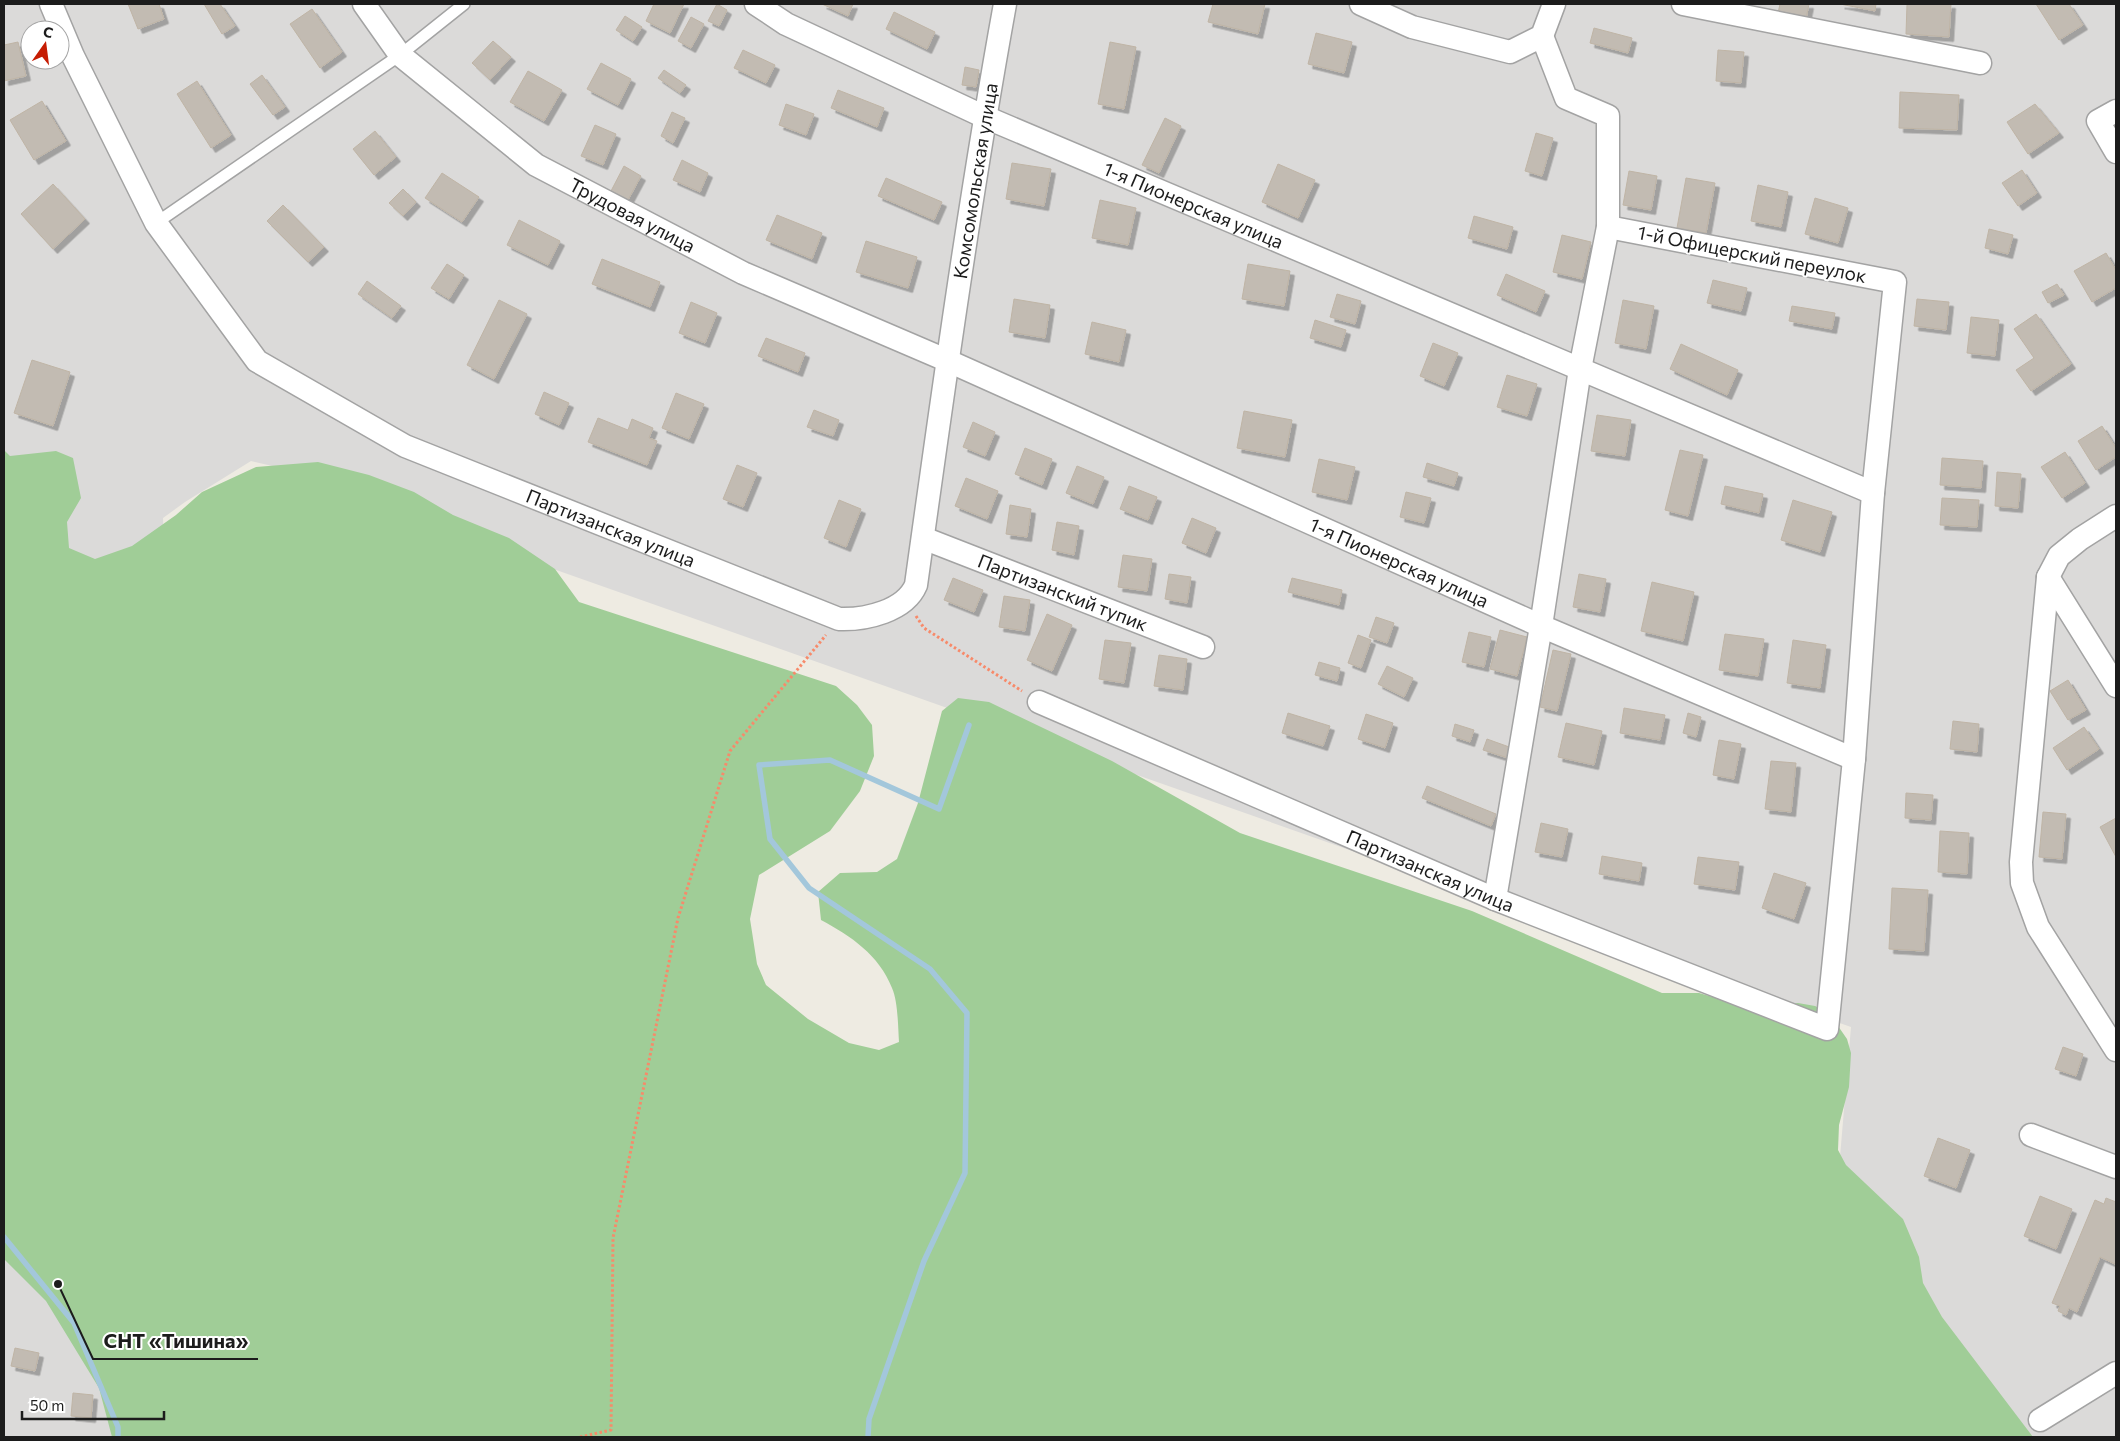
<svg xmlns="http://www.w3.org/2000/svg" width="2120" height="1441" viewBox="0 0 2120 1441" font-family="Commissioner,sans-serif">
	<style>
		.residential { fill: #dbdad9; fill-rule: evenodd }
		.forest { fill: #a0cd97 }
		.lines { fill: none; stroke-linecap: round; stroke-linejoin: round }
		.stream { stroke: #a3c7db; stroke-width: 5.5 }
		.building { fill: #c2bbb2; stroke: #bfb4a5; filter: url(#shadow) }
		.lane-casing { stroke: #a3a3a3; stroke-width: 14 }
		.street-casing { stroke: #a3a3a3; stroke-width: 25 }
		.path { stroke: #f78a6a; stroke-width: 3; stroke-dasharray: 2.5 2.5; stroke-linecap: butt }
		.lane { stroke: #fff; stroke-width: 11 }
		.street { stroke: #fff; stroke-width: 22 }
		.labels { text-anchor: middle; stroke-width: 4; stroke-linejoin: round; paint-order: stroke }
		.street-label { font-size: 19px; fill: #1c1c1c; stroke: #fff }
		.leader { fill: none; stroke: #1c1c1c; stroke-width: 2 }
		.callout-dot { fill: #1c1c1c; stroke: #fff; stroke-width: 2 }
		.callout-label { font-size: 20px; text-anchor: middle; font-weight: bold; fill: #1c1c1c; stroke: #fff; stroke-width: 4; stroke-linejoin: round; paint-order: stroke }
	</style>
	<defs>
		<filter id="shadow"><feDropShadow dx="4.5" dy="4.5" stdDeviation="0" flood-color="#0004"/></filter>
	</defs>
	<rect width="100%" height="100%" fill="#eeebe2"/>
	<path class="residential" d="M4,4H2116V1437H2026L1836,1204L1851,1027L477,542L302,473L251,461L185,502L163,518L164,542L4,1081ZM30,30H60V60H30Z
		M4,1131L169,1437H4Z"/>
	<path class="forest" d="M4,450L10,456L56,451L73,458L81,498L67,522L69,548L95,559L132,546L176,515L202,492L256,467L318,462L369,475L414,492L453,515L509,538L555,569L579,602L836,686L857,705L872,725L874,756L860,791L830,831L759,875L750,919L757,964L766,985L808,1019L849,1043L879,1050L899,1042C898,1027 898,1001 892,988C879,955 851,936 821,920L818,892L840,873L877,872L897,859L918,803L942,711L958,698L989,702L1112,761L1240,833L1472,911L1662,993H1699L1737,1004L1772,1006L1798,1003L1815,1006L1829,1013L1847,1039L1851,1053L1849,1087L1839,1125L1838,1150L1846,1165L1903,1219L1919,1257L1923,1283L1942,1317L2033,1437H112L99,1388L46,1301L4,1259Z"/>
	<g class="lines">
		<path class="stream" d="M4,1237L74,1323L118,1427V1437
			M868,1437L869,1419L924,1261L965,1173L967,1013L930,969L809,888L770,839L759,765L830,760L939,809L969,725"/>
	</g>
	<path class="building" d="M128,4H159L164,19L138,29Z
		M204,4H220L235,26L222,34Z
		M654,4H684L670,33L646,21Z
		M717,4L727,10L719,26L708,21Z
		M822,4H853L848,16Z
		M1213,4H1265L1258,34L1208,22Z
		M1780,4H1809L1806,19L1778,13Z
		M1840,4H1876L1875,11Z
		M1907,4H1951L1949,37L1906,34Z
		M2036,4H2069L2083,25L2059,40Z
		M312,9L342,52L320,68L290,24Z
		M894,12L935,32L927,49L886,29Z
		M625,16L642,27L633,41L616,30Z
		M691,17L704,24L691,48L678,41Z
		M1594,28L1632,38L1628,53L1590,43Z
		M1316,33L1352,42L1344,73L1308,64Z
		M493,41L511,57L490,80L472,63Z
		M18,42L26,76L4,81V45Z
		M1110,42L1136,47L1124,109L1098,104Z
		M743,50L775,65L766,83L734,68Z
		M1718,50L1744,52L1741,83L1716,81Z
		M601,63L631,79L618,105L587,89Z
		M965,67L979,70L976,87L962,85Z
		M664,70L686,85L680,93L658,78Z
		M528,71L562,90L544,121L510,102Z
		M262,75L285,107L273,115L250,84Z
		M197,81L231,135L211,148L177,94Z
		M838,90L884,108L877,127L831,108Z
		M1900,92L1959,95L1957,130L1899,128Z
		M42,101L66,141L34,160L10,120Z
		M786,104L814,114L806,135L779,125Z
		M2035,104L2059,133L2028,154L2007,122Z
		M672,112L685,118L673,143L661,136Z
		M1165,118L1181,126L1159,173L1142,165Z
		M595,125L616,134L603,165L581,156Z
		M375,131L396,157L374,175L353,149Z
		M1536,133L1553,138L1542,176L1525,171Z
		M682,160L708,173L700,192L673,180Z
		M1012,163L1051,169L1044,206L1006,199Z
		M1278,164L1315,180L1298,218L1262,202Z
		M624,166L641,176L628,200L611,191Z
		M2022,170L2037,193L2018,206L2002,183Z
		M1629,171L1657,176L1651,210L1623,205Z
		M442,173L479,197L462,222L425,198Z
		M886,178L942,202L934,220L878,196Z
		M1686,178L1715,183L1706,233L1677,228Z
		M53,184L85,219L53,249L21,214Z
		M1758,185L1788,192L1781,227L1751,221Z
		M403,189L416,202L403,216L389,203Z
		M1815,198L1848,208L1838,243L1805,234Z
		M1100,200L1136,208L1128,245L1092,238Z
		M283,205L324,247L308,262L267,221Z
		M777,215L822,233L812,259L766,240Z
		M1474,216L1513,227L1507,249L1468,238Z
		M519,220L560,241L548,265L507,245Z
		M1989,229L2013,235L2008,254L1985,248Z
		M1562,235L1591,242L1582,279L1553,272Z
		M866,241L917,257L908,288L856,272Z
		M2106,253L2116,270V288L2092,302L2074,271Z
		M602,259L660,282L650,307L592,284Z
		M447,264L464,275L449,299L431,288Z
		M1248,264L1290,271L1284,306L1242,299Z
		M1506,274L1545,291L1536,312L1497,295Z
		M1713,280L1747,288L1741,311L1707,303Z
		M367,281L401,306L392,318L358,294Z
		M2057,284L2064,295L2048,303L2042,292Z
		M1337,294L1361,301L1355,324L1330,317Z
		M1014,299L1050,305L1045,338L1009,332Z
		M1917,299L1949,302L1946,330L1914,326Z
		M499,300L527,314L494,379L467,365Z
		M1623,300L1654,306L1646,349L1615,343Z
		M691,302L717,313L705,343L679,333Z
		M1792,306L1835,313L1832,329L1789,321Z
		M2036,314L2071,364L2031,391L2016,370L2034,358L2014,329Z
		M1971,317L1999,320L1995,356L1967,353Z
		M1315,320L1346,330L1341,347L1310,338Z
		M1092,322L1126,330L1119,362L1085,354Z
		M766,338L805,353L798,372L758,356Z
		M1433,343L1458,353L1444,386L1420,376Z
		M1681,344L1738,370L1727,395L1670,369Z
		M32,360L70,372L53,426L14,413Z
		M1507,375L1537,384L1527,416L1497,407Z
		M544,392L569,403L559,425L535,414Z
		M676,393L704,404L689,439L662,428Z
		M814,410L839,420L833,436L807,427Z
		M1244,411L1292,420L1285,457L1237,448Z
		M1597,415L1631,420L1625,456L1591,451Z
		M598,418L628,430L632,419L653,428L649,438L657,441L647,465L588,442Z
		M973,422L995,432L985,456L963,447Z
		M2102,426L2116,448V457L2096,470L2078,441Z
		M1025,448L1052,459L1042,485L1015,474Z
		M1680,450L1703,455L1688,516L1665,510Z
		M2065,452L2085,483L2062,498L2041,467Z
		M1942,458L1983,461L1981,488L1940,485Z
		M1319,459L1355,467L1347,500L1312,492Z
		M1427,463L1458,473L1454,486L1423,477Z
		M737,465L757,473L743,507L723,499Z
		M1077,466L1104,477L1093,504L1066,493Z
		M1997,472L2021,474L2018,508L1995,506Z
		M966,478L998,491L987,519L955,506Z
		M1129,486L1157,497L1148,520L1120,509Z
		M1725,486L1763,494L1759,513L1721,504Z
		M1406,492L1431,498L1424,523L1400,517Z
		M1942,498L1979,500L1977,527L1940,525Z
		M839,500L861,509L846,547L824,538Z
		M1793,500L1832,512L1820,552L1781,540Z
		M1010,505L1031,509L1027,537L1006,534Z
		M1192,518L1216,528L1206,553L1182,543Z
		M1057,522L1079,526L1074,555L1052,550Z
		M1123,555L1152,559L1147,591L1118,587Z
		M1169,574L1191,577L1187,603L1165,599Z
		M1579,574L1606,579L1600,612L1573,607Z
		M953,578L983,590L974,612L944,600Z
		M1292,578L1342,590L1339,605L1288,592Z
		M1652,582L1694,592L1683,641L1641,631Z
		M1004,596L1030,600L1025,631L999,627Z
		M1047,614L1072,625L1052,671L1027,660Z
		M1376,617L1394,623L1387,643L1369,637Z
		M1500,630L1527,637L1517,676L1490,669Z
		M1469,632L1491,637L1484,667L1462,662Z
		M1725,634L1764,639L1758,676L1719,670Z
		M1358,635L1371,640L1361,668L1348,663Z
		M1105,640L1131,643L1124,683L1099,679Z
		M1793,640L1826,645L1820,688L1787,683Z
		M1553,650L1571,654L1557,711L1540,707Z
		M1159,655L1187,659L1183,690L1154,686Z
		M1319,662L1340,668L1337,681L1315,675Z
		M1387,666L1413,678L1404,697L1378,684Z
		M2068,680L2086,710L2068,720L2050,691Z
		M1624,708L1665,715L1660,740L1620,733Z
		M1288,713L1330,726L1323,746L1282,733Z
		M1688,713L1701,717L1696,737L1683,733Z
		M1366,714L1393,723L1385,748L1358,739Z
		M1953,721L1979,724L1977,752L1950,749Z
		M1566,723L1602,731L1594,765L1558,757Z
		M1455,724L1474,730L1470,742L1452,736Z
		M2084,727L2099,749L2067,770L2053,748Z
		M1487,739L1512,748L1508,758L1483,750Z
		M1719,740L1741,744L1734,779L1713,775Z
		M1771,761L1796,763L1791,812L1765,809Z
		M1427,786L1496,814L1491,826L1422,798Z
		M1906,793L1933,795L1931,820L1905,818Z
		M2043,812L2066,814L2062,859L2039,857Z
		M2116,818V857L2100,827Z
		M1541,823L1568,829L1562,857L1535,852Z
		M1940,831L1969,833L1967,874L1938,872Z
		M1602,856L1642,863L1639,881L1599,874Z
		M1698,857L1739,862L1735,890L1694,884Z
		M1774,873L1806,883L1794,919L1762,908Z
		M1892,888L1928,890L1924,951L1889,949Z
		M2063,1047L2083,1054L2076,1076L2055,1069Z
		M1938,1138L1970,1150L1956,1188L1924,1176Z
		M2040,1196L2072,1209L2056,1249L2024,1236Z
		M2106,1198L2116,1202V1262L2115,1264L2100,1257L2077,1312L2069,1308L2066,1315L2058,1311L2060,1306L2052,1303L2095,1200L2104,1204Z
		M15,1348L39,1353L35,1371L11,1366Z
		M73,1393L93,1395L91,1418L71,1416Z"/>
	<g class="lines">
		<defs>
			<path id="lane" d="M156,223L400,55L464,4"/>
			<g id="street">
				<path id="s1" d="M51,4L73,56L156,223L257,361L405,446L839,619C866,620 905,611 916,585C943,391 970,197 1005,4"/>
				<path id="s2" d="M364,4L400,55L536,165L743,273L946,360L1541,626L1854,759"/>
				<path id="s3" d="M756,4L786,24L985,117L1873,493"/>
				<path d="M1361,4L1412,27L1510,52L1542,36L1554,4"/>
				<path d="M1683,4L1980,63"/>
				<path d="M2116,111L2098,121L2116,152"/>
				<path d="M2116,516L2080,539L2059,556L2048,577L2021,862L2022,883L2038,927L2116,1050"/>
				<path id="s4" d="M923,538L1203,647"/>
				<path d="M2048,577L2116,686"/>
				<path id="s5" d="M1039,702L1495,899L1827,1029L1854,759L1873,493L1895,282L1608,227"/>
				<path d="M1495,899L1541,626L1580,369L1608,227V116L1566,98L1542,36"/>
				<path d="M2031,1135L2116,1167"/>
				<path d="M2040,1420L2116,1373"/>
			</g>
		</defs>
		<use href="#lane" class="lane-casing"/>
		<use href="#street" class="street-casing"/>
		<path class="path" d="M916,616L924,628L1022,691
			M580,1437L611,1430L613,1238L678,918L730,751L826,635"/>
		<use href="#lane" class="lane"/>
		<use href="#street" class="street"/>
	</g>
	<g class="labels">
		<g class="street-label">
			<text dy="7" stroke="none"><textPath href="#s1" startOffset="1549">Комсомольская улица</textPath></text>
			<text dy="7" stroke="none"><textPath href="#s3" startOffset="482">1-я Пионерская улица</textPath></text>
			<text dy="7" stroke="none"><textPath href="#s2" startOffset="346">Трудовая улица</textPath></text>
			<text transform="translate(1752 254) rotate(11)" y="7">1-й Офицерский переулок</text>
			<text dy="7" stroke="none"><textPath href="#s1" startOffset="806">Партизанская улица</textPath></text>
			<text dy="7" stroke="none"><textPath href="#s2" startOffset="1188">1-я Пионерская улица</textPath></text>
			<text dy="7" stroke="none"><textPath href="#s4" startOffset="150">Партизанский тупик</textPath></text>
			<text dy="7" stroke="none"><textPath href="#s5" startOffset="426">Партизанская улица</textPath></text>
		</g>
	</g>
	<path class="leader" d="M58 1284L93 1359H258"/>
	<circle class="callout-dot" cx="58" cy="1284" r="5"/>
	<g class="callout-label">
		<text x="176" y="1348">СНТ «Тишина»</text>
	</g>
	<rect width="2120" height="1441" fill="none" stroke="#1c1c1c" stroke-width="10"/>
	<g transform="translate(45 45) rotate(14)"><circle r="24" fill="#ffffff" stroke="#a4a4a4"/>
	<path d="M0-4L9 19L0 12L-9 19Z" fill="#c61c03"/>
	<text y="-8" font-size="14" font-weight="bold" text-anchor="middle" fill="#1c1c1c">С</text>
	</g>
	<path d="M22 1411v8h142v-8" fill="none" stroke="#1c1c1c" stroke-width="2.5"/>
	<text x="30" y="1411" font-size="15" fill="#1c1c1c" stroke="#ffffff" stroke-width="4" paint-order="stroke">50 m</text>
</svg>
